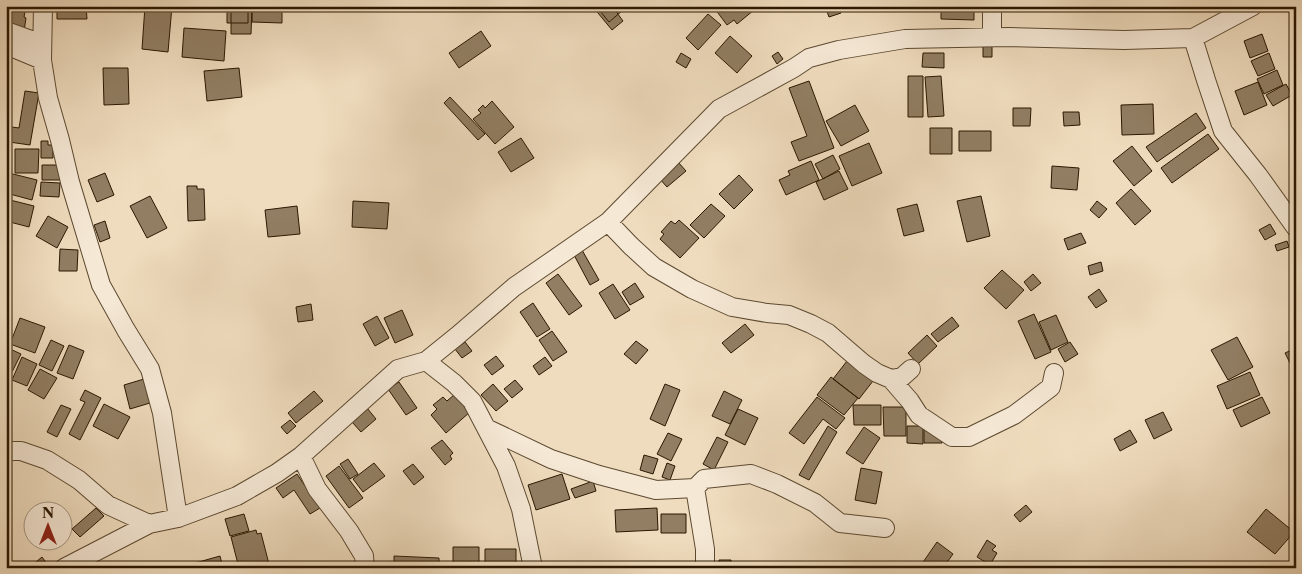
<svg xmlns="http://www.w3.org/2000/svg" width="1302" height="574" viewBox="0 0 1302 574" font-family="'Libre Caslon Text',serif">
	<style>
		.building { fill: #917e63; stroke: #2b1801 }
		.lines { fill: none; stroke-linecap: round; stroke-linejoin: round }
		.minor-casing { stroke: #5c4930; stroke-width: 20 }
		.minor { stroke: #f5e8d5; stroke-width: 18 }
	</style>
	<rect width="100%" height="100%" fill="#efdcbe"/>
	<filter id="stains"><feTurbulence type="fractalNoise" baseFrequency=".004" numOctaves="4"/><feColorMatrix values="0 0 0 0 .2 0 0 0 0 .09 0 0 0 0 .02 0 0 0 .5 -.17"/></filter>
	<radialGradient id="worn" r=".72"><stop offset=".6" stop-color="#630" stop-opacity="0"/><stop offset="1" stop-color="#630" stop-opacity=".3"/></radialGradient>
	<path class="building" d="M13,6H26L24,17L26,18L24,31L8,28Z
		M57,6H86L87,19H57Z
		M145,6H172L168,52L142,49Z
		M227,6H248V23H227Z
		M231,6H252L251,34H231Z
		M252,6H282V23L252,22Z
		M594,6H612L623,21L612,30L593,7Z
		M596,6H619L622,11L609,22Z
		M718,6H753L752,7L754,10L737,24L734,20L727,25L715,9Z
		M825,6H838L841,13L829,17Z
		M941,6H974V20L941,19Z
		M708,14L721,25L698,50L686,38Z
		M184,28L226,31L224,61L182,57Z
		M481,31L491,46L459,68L449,53Z
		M1262,34L1268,51L1250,58L1244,41Z
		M730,36L752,56L737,73L715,53Z
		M983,45H992V57H983Z
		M778,52L783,59L777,64L772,56Z
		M681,53L691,59L686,68L676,62Z
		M923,53H944V68L922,67Z
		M1269,53L1275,69L1258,76L1251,61Z
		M103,68H128L129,104L104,105Z
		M239,68L242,97L207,101L204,71Z
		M1277,70L1283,85L1264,94L1257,79Z
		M908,76H923V117H908Z
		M941,76L944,116L928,117L925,77Z
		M809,81L834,148L799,161L791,142L807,136L789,88Z
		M1258,82L1267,105L1244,115L1235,91Z
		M1286,84L1292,95L1273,106L1266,95Z
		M25,91L39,93L30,145L9,142L12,127L19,128Z
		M450,97L485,134L478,140L444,103Z
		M492,101L514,127L495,144L473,119L481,113L478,110L483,105L485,108Z
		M1153,104L1154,134L1122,135L1121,105Z
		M855,105L869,131L841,146L826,121Z
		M1013,108H1031L1030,126H1013Z
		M1063,112H1079L1080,125L1064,126Z
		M1196,113L1206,128L1157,162L1146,147Z
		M930,128H952V154H930Z
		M959,131H991V151H959Z
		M1208,134L1219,149L1172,183L1161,168Z
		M521,138L534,158L511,172L498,152Z
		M41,141H48V145H53V158H41Z
		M869,143L882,173L852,186L839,156Z
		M1132,146L1152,171L1134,186L1113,161Z
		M15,149H39L38,173H15Z
		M833,155L840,169L823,179L815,164Z
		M811,161L819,180L786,195L779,180L790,175L788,171Z
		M678,162L686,171L667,187L659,178Z
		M42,165H61V180H42Z
		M1052,166L1079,168L1077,190L1051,188Z
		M839,171L848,189L824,200L816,182Z
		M9,173L37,180L32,200L6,193V184Z
		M105,173L114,195L97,202L88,180Z
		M739,175L753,190L734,209L719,194Z
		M41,182L60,183L59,197L40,196Z
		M187,186H197V189H204L205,220L188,221Z
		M1131,189L1151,211L1135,225L1116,203Z
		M150,196L167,228L147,238L130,206Z
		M981,196L990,236L967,242L957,201Z
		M6,199L34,206L29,227L6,221Z
		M353,201L389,203L387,229L352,227Z
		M1097,201L1107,209L1099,218L1090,210Z
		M711,204L725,216L704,238L690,225Z
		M917,204L924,231L904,236L897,209Z
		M297,206L300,234L268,237L265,210Z
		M48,216L68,227L57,248L36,236Z
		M679,220L699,238L680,258L660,239L664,234L661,232L671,221L675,224Z
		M105,221L110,238L100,242L94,225Z
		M1270,224L1276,234L1265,240L1259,230Z
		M1081,233L1086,243L1068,250L1064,239Z
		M1287,241L1289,247L1277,251L1275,245Z
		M60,249L78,250L77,271H59Z
		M582,250L599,280L590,285L574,255Z
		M1101,262L1103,271L1090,275L1088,266Z
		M1002,270L1024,290L1006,309L984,288Z
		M558,274L582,306L569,315L546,283Z
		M1033,274L1041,283L1031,291L1024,282Z
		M635,283L644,297L630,305L622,292Z
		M613,284L630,310L615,319L599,293Z
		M1099,289L1107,301L1096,308L1088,297Z
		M533,303L550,329L537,337L520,312Z
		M311,304L313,320L298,322L296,307Z
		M402,310L413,335L395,343L384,318Z
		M1034,314L1051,352L1035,359L1018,321Z
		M1056,315L1068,342L1051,350L1039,322Z
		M377,316L389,338L375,346L363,324Z
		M952,317L959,326L938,342L931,334Z
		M20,318L45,327L35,353L10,344Z
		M745,324L754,335L731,353L722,343Z
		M552,331L567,352L553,361L539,340Z
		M927,335L937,346L918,364L908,353Z
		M1237,337L1253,367L1228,380L1211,350Z
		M51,340L64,346L52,371L39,365Z
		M636,341L648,350L636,364L624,354Z
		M465,342L472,351L462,358L455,349Z
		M1070,342L1078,354L1065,362L1058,349Z
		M69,345L84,351L73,379L57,373Z
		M8,348L21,354L12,372L6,370V351Z
		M1296,348V375L1285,353Z
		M496,356L504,366L492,375L484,365Z
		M22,357L37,364L27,386L12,380Z
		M545,357L552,366L539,375L533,366Z
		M847,361L873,381L859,399L833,379Z
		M40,369L57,378L44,399L28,390Z
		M1250,372L1260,395L1227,409L1217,386Z
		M831,377L858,398L844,415L817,395Z
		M144,379L150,403L130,409L124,385Z
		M515,380L523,389L512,398L504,389Z
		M399,382L417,408L406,415L388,389Z
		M493,384L508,401L496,411L481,395Z
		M665,384L680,390L665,426L650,419Z
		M85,390L101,398L80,440L69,434L85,402L80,400Z
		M314,391L323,401L296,423L288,413Z
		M724,391L742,400L730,424L712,416Z
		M455,394L470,412L446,433L431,415L437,409L433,405L443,397L447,401Z
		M817,397L845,418L836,429L823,419L804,444L789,433Z
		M1262,397L1270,413L1241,427L1233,410Z
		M104,404L130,417L118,439L93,426Z
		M61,405L71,409L57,437L47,432Z
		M853,405H881V425H854Z
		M883,407H906V436H884Z
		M367,408L376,419L361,432L352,422Z
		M738,409L758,418L745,445L725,435Z
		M1163,412L1172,430L1154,439L1145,420Z
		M290,420L296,426L287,434L281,427Z
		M828,426L837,432L809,480L799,475Z
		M907,426H923V444L907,443Z
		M864,427L880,438L863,464L846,453Z
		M924,427H942V443H924Z
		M1130,430L1137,442L1120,451L1114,439Z
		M668,433L682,439L671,461L657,454Z
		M717,437L728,442L714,470L703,464Z
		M442,440L453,453L450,456L452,459L445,465L431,448Z
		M644,455L658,459L653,474L640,470Z
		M348,459L358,474L350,479L340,464Z
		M374,463L385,476L363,492L353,479Z
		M667,463L675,466L670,480L662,477Z
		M413,464L424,477L414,485L403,471Z
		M339,466L363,498L349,508L326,476Z
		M861,468L882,472L876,504L855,500Z
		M297,474L320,508L310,514L294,490L283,498L276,488Z
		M562,474L570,499L536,510L528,485Z
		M593,481L596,491L575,498L571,489Z
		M1026,505L1032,512L1020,522L1014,515Z
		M96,508L104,516L80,537L72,529Z
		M657,508L658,530L616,532L615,510Z
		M1266,509L1294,532L1275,554L1247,532Z
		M244,514L249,531L230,536L225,519Z
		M661,514H686V533H661Z
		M256,530L257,534L261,533L270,568H239L231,537Z
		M987,540L996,546L992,550L997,553L990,565L977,557Z
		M937,542L953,554L943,568H919Z
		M453,547H479V568H453Z
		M485,549H516V568H485Z
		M220,556L223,568H189L188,565Z
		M394,556L439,558V568H389V562L394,563Z
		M42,557L50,568H32L31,566Z
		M719,560H731V568H719Z"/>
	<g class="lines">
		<defs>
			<path id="minor" d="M43,6L42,60L48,98L60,140L70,182L101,285L126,330L150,369L162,413L178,518
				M992,6V37
				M6,31L42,44
				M1193,38L1206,80L1223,131L1258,175L1296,228
				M6,45L42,60
				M608,222L631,246L654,267L692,289L732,307L767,313L789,315L811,324L828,333L864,364L877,373L891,379L902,377L911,369
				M426,361L454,383L472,401L506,466L521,509L533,568
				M891,379L910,401L919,415L952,437H969L1014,415L1034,400L1051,387L1054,373
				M486,428L551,459L599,475L656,490L695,488L704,479L751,474L777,484L815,503L840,523L885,528
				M6,449L11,451H21L47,460L79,480L108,505L149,524
				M301,456L317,489L349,531L364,556L365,568
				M695,488L705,549V568
				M64,568L149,524L178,518L237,496L277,473L301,456L398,369L426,361L457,336L514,287L608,222L719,109L794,68L809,58L839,50L905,39L1009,37L1124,40L1193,38L1253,6"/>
		</defs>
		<use href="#minor" class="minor-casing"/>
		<use href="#minor" class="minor"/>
	</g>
	<rect width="1302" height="574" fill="none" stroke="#efdcbe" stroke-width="25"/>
	<rect x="8" y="8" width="1287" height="559" fill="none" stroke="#2b1801" stroke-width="2.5"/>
	<rect x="12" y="12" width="1277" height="549" fill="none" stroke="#2b1801"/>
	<g transform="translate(48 526)"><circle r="24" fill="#f5e8d5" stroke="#a49580"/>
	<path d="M0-4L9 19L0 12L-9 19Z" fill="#8f2418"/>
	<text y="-8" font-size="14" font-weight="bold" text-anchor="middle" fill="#2b1801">N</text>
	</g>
	<rect width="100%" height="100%" filter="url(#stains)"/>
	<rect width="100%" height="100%" fill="url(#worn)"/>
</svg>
